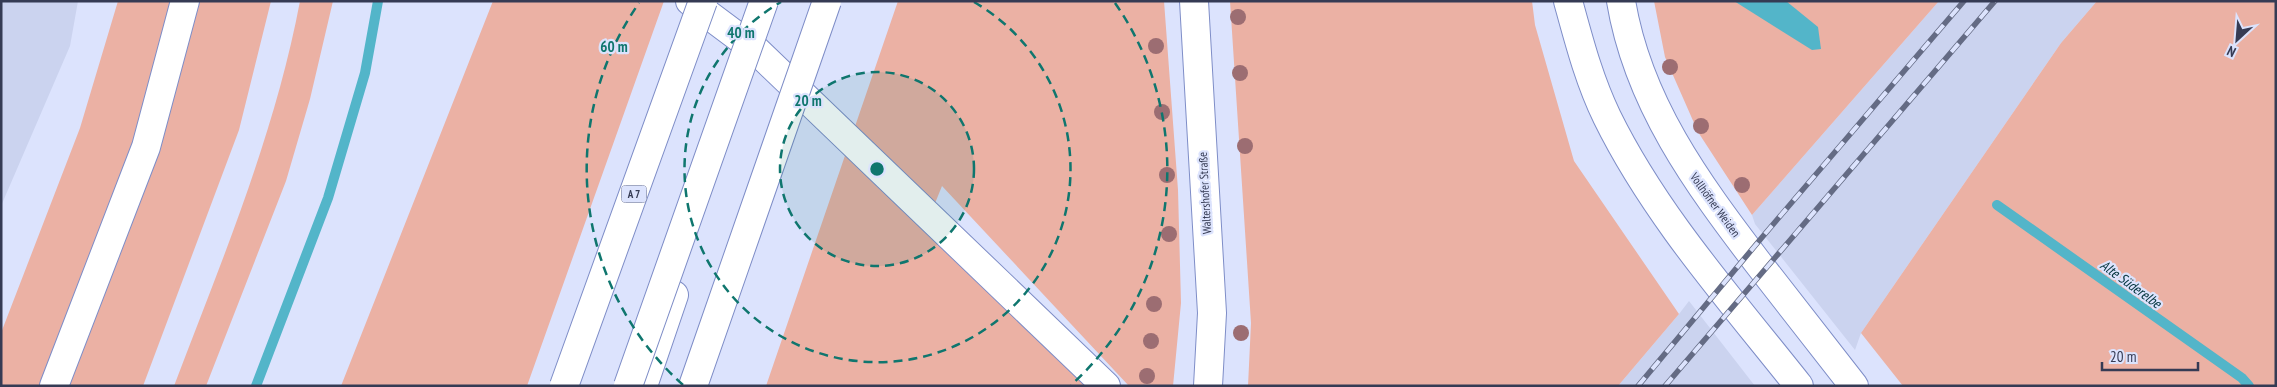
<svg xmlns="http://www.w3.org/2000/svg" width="2277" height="387" viewBox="0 0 2277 387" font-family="'PT Sans Narrow',sans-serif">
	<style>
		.built { fill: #cbd3ef }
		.green { fill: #ebb1a4 }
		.water { fill: #53b5c9 }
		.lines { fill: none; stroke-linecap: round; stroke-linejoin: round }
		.stream { stroke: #53b5c9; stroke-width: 10 }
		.minor-casing { stroke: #7e8dc7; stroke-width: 30 }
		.major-casing { stroke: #7e8dc7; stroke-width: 30 }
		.minor { stroke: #fff; stroke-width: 28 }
		.major { stroke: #fff; stroke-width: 28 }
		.rail-casing { stroke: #646b84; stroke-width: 5.5 }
		.rail { stroke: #dce3fd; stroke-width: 4; stroke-dasharray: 11; stroke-linecap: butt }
		.highway-bridge-casing { stroke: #7e8dc7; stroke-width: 30; stroke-linecap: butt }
		.highway-bridge { stroke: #fff; stroke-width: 28 }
		.tree { fill: #9c6d72 }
		.ring { fill: none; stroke: #0f766e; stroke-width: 2.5; stroke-dasharray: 9 6 }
		.labels { text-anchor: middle; stroke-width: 4.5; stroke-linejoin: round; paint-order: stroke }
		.shield { fill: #dce3fd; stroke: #676d87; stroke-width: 1 }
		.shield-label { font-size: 11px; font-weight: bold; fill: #353b54 }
		.street-label { font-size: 12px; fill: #353b54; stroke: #dce3fd }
		.water-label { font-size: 14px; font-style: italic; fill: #02333c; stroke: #dce3fd }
		.centre { fill: #0f766e; stroke: #dce3fd; stroke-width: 2.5 }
		.ring-label { font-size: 15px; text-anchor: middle; font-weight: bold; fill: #0f766e; stroke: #dce3fd; stroke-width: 4.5; stroke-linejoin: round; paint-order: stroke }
	</style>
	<rect width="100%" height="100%" fill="#dce3fd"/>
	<path class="built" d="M1,1H78L70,46L1,206Z
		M1939,1H2097L2061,43L1861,333L1855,350L1755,224L1752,215Z
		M1689,301L1755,386H1618L1679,314Z"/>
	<path class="green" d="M118,1H185L54,386H1V333L80,128Z
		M195,1H271L239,130L143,386H62Z
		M300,1H333L310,99L286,181L206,386H174C222,260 275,134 300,1Z
		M493,1H664L527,386H341Z
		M898,1H1164L1178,190L1181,303L1173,386L1128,385L942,186L925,228L1092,386H766Z
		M1230,1H1532L1535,25L1574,161L1679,314L1618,386H1248L1251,323Z
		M1654,1H1939L1752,215L1698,132L1665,57Z
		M2097,1H2276V386H1903L1861,333L2061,43Z"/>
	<path class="water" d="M1734,1H1786L1818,27L1821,49L1812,50Z"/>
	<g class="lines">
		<path class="stream" d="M1997,205L2242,378L2249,386
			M256,386L328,198L365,73L378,1"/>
		<defs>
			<path id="minor" d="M690,1L757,51L1106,386
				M1194,1L1212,313L1208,386
				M54,386L146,147L185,1
				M643,386L674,295"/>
			<path id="major" d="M1568,1C1579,41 1589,80 1607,117C1655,215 1731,300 1799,386
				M1621,1C1638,103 1697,183 1758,263C1790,304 1822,345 1854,386"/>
		</defs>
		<use href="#minor" class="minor-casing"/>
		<use href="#major" class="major-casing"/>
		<use href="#minor" class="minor"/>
		<use href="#major" class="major"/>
		<defs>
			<path id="rail" d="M1638,386L1764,235L1964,1
				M1665,386L1995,1"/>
		</defs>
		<use href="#rail" class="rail-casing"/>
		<use href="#rail" class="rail"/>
		<defs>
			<path id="highway-bridge" d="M564,386L703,1
				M628,386L764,1
				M693,386L827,1"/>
		</defs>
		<use href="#highway-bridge" class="highway-bridge-casing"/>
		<use href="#highway-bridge" class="highway-bridge"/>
	</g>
	<g class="tree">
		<circle cx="1238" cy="17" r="8"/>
		<circle cx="1156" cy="46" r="8"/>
		<circle cx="1670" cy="67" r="8"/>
		<circle cx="1240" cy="73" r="8"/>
		<circle cx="1162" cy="112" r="8"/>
		<circle cx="1701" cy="126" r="8"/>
		<circle cx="1245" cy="146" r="8"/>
		<circle cx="1167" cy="175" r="8"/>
		<circle cx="1742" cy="185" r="8"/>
		<circle cx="1169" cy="234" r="8"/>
		<circle cx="1154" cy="304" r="8"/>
		<circle cx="1241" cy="333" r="8"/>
		<circle cx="1151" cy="341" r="8"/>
		<circle cx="1147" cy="376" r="8"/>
	</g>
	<circle cx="877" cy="169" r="97" fill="#0f766e" fill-opacity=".12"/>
	<g class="ring">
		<circle cx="877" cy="169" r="97"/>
		<path d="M974 2A193 193 0 1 1 781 2"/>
		<path d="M683 385A290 290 0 0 1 639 3M1115 3A290 290 0 0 1 1071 385"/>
	</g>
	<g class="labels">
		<rect class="shield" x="621.5" y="185.5" width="25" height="17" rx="4"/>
		<g class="shield-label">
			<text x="634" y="198">A 7</text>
		</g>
		<g class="street-label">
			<text transform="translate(1205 193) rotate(-93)" y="4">Waltershofer Straße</text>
			<text transform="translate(1715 205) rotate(54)" y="4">Vollhöfner Weiden</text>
		</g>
		<g class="water-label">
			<text transform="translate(2131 284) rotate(36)" y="5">Alte Süderelbe</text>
		</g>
	</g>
	<circle cx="877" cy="169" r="8" class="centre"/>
	<g class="ring-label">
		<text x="741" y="38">40 m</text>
		<text x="614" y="52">60 m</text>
		<text x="808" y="106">20 m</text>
	</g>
	<rect width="2277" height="387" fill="none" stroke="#353b54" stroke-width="5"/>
	<g transform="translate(2237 40) rotate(206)" stroke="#dce3fd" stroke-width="4" paint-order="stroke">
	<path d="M0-4L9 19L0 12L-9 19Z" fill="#353b54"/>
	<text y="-8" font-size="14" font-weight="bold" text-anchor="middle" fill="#353b54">N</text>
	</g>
	<path d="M2102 362v8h96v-8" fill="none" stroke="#353b54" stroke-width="2.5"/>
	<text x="2110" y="362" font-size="15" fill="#353b54" stroke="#dce3fd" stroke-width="4" paint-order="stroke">20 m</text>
</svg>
